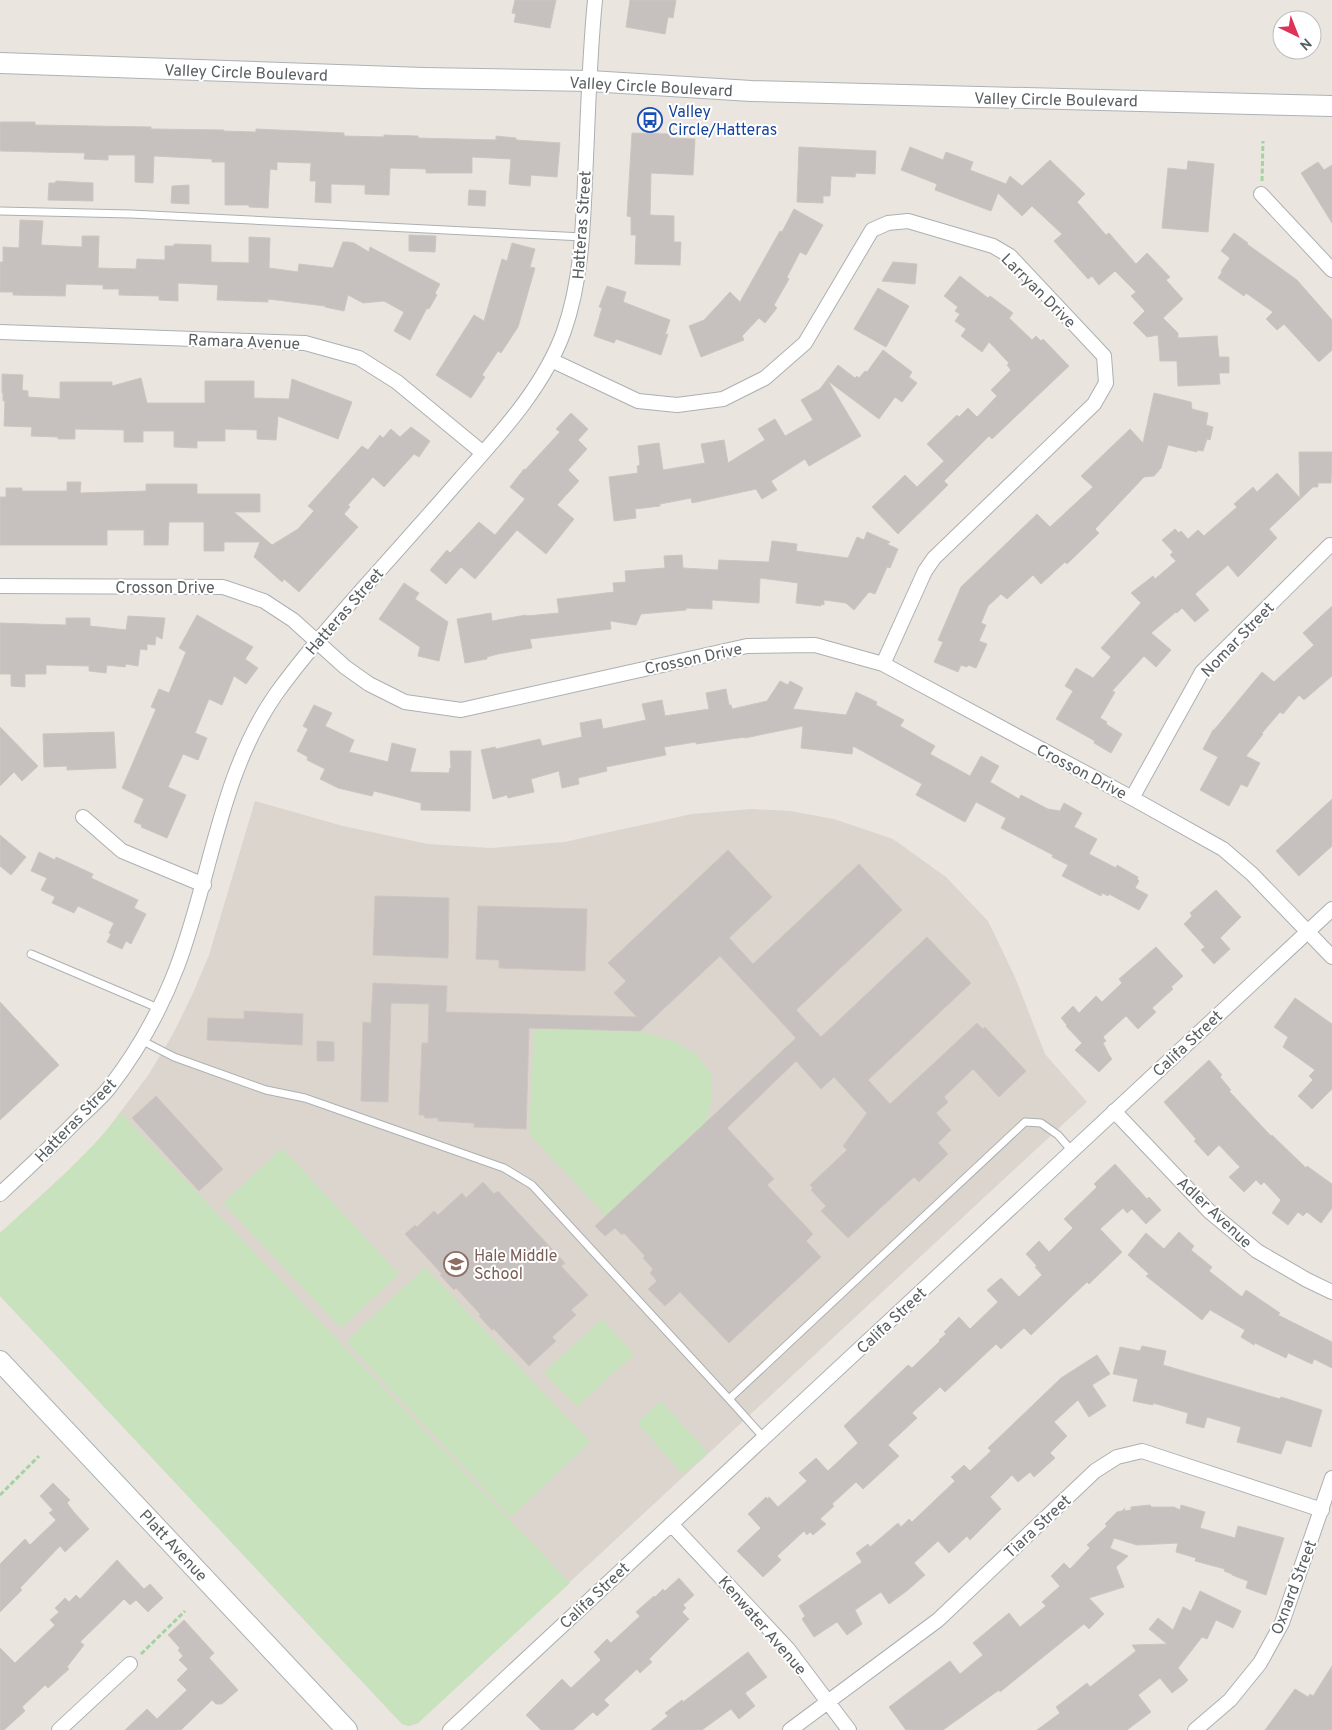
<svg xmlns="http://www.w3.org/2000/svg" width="1332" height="1730" viewBox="0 0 1332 1730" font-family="Overpass,sans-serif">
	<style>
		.education { fill: #dbd5ce }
		.green { fill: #c8e2bd }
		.building { fill: #c6c0be; stroke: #cfc5bf }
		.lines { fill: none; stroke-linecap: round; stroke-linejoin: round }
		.lane-casing { stroke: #acb0b2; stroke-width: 9 }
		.street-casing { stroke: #acb0b2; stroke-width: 16 }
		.secondary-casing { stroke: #adb2b5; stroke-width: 22 }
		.path { stroke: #a3d3a1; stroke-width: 3; stroke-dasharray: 5 2.5; stroke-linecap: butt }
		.lane { stroke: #fff; stroke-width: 7 }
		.street { stroke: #fff; stroke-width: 14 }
		.secondary { stroke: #fff; stroke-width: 20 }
		.labels { text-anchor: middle; stroke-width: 4; stroke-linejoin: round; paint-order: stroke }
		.street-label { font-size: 16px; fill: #595e60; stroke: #fff }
		.transit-label { font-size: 16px; fill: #164399; stroke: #fff; text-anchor: start }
		.education-label { font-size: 16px; fill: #785e54; stroke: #fff; text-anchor: start }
	</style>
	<rect width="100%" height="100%" fill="#ebe5e0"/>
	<path class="education" d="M255,801L343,826L428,844L490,848L564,842L692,814L752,809L790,811L834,819L893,839L946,877L988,921L1015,977L1045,1054L1087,1102L418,1723L409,1726L402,1724L0,1296V1233L71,1168L100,1139L149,1074L173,1034L193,993L209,955Z"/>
	<path class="green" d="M534,1029L640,1031L676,1042L697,1055L712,1076V1098L705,1124L606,1216L529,1134Z
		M121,1113L570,1583L418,1723L409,1726L402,1724L0,1296V1233C42,1195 85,1158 121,1113Z
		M282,1148L399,1274L341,1328L223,1203Z
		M425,1267L590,1442L511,1517L346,1342Z
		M602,1319L634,1354L577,1407L544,1372Z
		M661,1401L708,1453L683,1474L637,1423Z"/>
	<path class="building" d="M515,0H556L550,28L514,22L516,14L512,13Z
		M630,0H676L673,18L668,17L665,34L626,27Z
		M0,122H35V125L151,127V129L224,130L223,131L256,132V129L301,131L344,133V136L384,137V135L418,136V138L496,140V136L516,138V140L560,143L557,177L531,175L530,186L509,184L511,159L472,157V173H426V169L390,168L389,195L365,194V185L331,184V203L315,202L316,181H310L311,163L277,162V170L270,169L268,208L249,207V205H225V162H212V159L154,156L153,183L135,182V155H108V160L84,159L85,153L0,151Z
		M632,133L670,134V138L695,139L693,175L651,173L650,215L674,216V242H681L680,265L635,264L636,235H631V217L627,216Z
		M799,147L876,151L875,174L856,173L855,177L831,176L830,196H823V203L797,202Z
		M910,147L943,160L946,152L973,162L970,170L1006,184L1010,176L1022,186L1050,160L1085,194L1077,202L1106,235L1109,233L1136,264L1147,253L1170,277L1166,280L1183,299L1163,318L1178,333V338L1217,336L1219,357H1229V373H1219L1220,384L1178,386L1177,361H1160L1158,335L1147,337L1133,323L1145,311L1131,296L1136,292L1115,271L1099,285L1092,276L1088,279L1054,241L1062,234L1032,206L1022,216L998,193L991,211L935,190L937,184L901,170Z
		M1188,161L1214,164L1208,232L1162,228L1168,168L1187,170Z
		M1318,162L1324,170L1332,165V223L1301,173Z
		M56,181L93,183V201L48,200L49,183H55Z
		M189,185V204L171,203L172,186Z
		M469,190L486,191L485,206L468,205Z
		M794,209L823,225L806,255L800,252L787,277L789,279L774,305L777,308L765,323L759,318L742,336L744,340L701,357L689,326L704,320L730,292L740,302L780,231L782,232Z
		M20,220L43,221L41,245L82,247V236H99L98,268L136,269L137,259L165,260V246H174V244L211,245V262L249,263V237L270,238L269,268L298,272L299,264L333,268L343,242H348L354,243L369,252L370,247L440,284L435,293L437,295L429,309L427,308L410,340L394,331L404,312L384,301L363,303L348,295L344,311L325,307V306L268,299V302L217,300L218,285L178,283V301L159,300V296L119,295V289H103V285L66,284L65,296L13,295V292H0V262H3V247L19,248Z
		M1234,233L1248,243L1247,244L1297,280L1332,320V350L1319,362L1284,324L1277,330L1266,319L1273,312L1246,293L1244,296L1218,278L1222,272L1221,271L1230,258L1221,251Z
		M409,235L436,236L435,252L409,251Z
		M512,243L535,249L530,267L535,268L518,327L501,353L498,351L482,375L485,377L471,398L436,375L474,315L484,321L502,259L507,261Z
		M893,262L917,264L915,284L882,281Z
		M960,276L988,298L990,296L1013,313L1009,318L1032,340L1036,336L1041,341L1043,339L1069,366L992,439L989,436L944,481L948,485L898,534L872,507L905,475L917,487L944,461L927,444L957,415L959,417L968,408L977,417L997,396L991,390L1011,370L1007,365L1009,363L989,342L982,352L961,336L966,329L955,321L960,314L955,311L958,307L944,296Z
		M607,286L626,292L623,302L670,320L665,335L668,334L661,355L616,339L614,343L594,336L602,308L599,307Z
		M878,288L909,306L886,347L854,329Z
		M883,350L912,372L909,377L917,383L902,402L895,397L879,419L828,381L861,436L809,466L805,459L771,481L777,490L762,499L756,489L692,503L691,498L660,504V506L635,509L636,518L614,521L609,477L638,473L637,466L640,465L638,446L659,443L663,470L705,463L701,444L724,440L728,463L765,440L758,429L775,419L785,436L813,420L801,400L820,389L838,365L855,378L857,376L859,378L865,371L867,372Z
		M2,374L23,375L22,390L28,391V397L60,399V382H112V386L141,378L147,403H205V381H254V398L289,399L292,379L352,402L338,439L278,416L276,440L257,439V430L225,429V441H197V448L174,447V431H143V442H124V430L75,429V439H58V437L31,436L32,427L4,426L5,401H3V393H2Z
		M1154,393L1191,402L1192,409L1208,413L1206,425L1213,427L1210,440L1207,439L1203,451L1197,450V452L1168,445L1161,468L1154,476L1144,477L1095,529L1099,533L1067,564L1065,562L1041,584L1033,575L1007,599L1001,594L988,606L981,623L986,625L979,641L987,644L976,668L968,665L967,667L961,665L958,672L934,662L943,642L938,640L961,587L1037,514L1050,527L1093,487L1081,476L1130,429L1143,443Z
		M571,413L588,429L578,440L587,449L568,470L579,481L557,505L574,519L546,554L517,530L475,579L461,567L446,584L430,570L447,550L450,553L479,522L495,535L525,499L510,487L524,469L525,470L560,432L556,429Z
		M411,427L430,441L419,457L414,454L384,487L373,477L348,505L350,507L344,514L358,527L299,592L284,579L282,582L254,557L260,542H224V551H204V522H169L168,545H144V530H107V545H0V497H6V488H22V491H67V482H81L80,493L146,491V484H197V494H260V512H234L272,545L298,529L314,511L308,506L362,446L368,450L380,435L383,438L391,429L400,437Z
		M1299,452H1332L1331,483H1318V487H1313L1269,529L1277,538L1238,577L1228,565L1195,594L1209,610L1195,622L1182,608L1177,613L1176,612L1151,633L1171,650L1156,667L1144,656L1112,691L1115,692L1100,718L1107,722L1106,724L1122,734L1111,753L1094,743L1095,741L1056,719L1073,691L1065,686L1076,668L1093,678L1111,657L1101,648L1141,603L1131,593L1153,576L1155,579L1176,561L1170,555L1173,552L1162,540L1175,529L1179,533L1181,531L1188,539L1198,530L1204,536L1205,535L1237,507L1234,504L1253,487L1257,492L1277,473L1300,498Z
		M867,532L890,542L887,544L898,549L890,568L887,567L875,594L869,592L854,610L846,603L824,600V605L821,604V606L796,603L798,583L760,578L759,603L712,600V609L686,608V610L641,614L636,625L610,621L611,629L530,639L532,648L498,654L487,657V659L465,663L457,619L491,613L492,621L526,615V616L559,613L557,599L614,592L613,583L626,582L625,571L665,568L664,556L682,555L683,568L718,570L719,560L769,562L772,541L797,544L796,551L848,558L857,537L864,540Z
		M404,583L419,593L415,599L448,622L439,661L418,656L420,647L379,619Z
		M1332,606V676L1304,700L1299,695L1283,714L1280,712L1262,733L1263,734L1246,756L1260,763L1247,787L1241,784L1229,806L1200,790L1218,757L1203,749L1213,730H1214L1262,672L1274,682L1314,645L1303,633Z
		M197,615L253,647L245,659L258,668L246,684L234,676L222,705L209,699L195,733L207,738L198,760L183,754L168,787L186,795L167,838L141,827L142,825L134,822L144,799L122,788L156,709L151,707L159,689L169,693L186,652L179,648Z
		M128,616L165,618L162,639L156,636L155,645L147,644V650L140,649L138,666L126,664L125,667L107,665L106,673L89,671V666L46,665V674H25V687L11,686V674H0V623L66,625V618H90V626L126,630Z
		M780,681L788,685L790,681L803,688L793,709L846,715L856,692L877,702L876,705L904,720L900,726L935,746L930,754L970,776L981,756L999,766L990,782L1019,799L1021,795L1048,809L1060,811L1064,803L1082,813L1074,827L1097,839L1089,854L1116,868L1117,865L1138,877L1137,879L1139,881L1135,888L1148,895L1139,910L1109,894L1108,896L1102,893L1101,896L1062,876L1068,865L1052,857L1053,855L1001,828L1006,818L976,802L965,822L916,795L922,784L853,746L852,754L801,748L803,726L745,738V737L696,744V742L664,747L666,755L606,767L607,771L578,778L579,784L562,788L559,771L531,779L534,792L508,798L507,795L493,799L481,750L495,747L496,749L540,739L542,746L582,737L580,723L601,719L603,729L646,720L642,704L662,700L665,716L709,709L706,693L726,689L729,705H731L732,709L767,701Z
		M314,705L332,713L325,726L354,740L349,752L388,762L392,743L416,749L410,772L449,773L450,768H451L450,751H471L470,811L421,810V803L374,791L372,796L338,788L320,779L325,769L307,760L308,757L297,751L308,729L303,726Z
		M0,727L38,766L22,781L14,772L0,786Z
		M114,732L116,768L67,770V766L44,767L43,734Z
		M1332,799V846L1299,876L1276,851Z
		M0,835L26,857L11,875L0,866Z
		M728,850L772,897L729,938L753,964L859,864L902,910L796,1010L821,1037L927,937L971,983L868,1080L890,1104L977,1023L983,1029L985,1027L1026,1071L999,1097L973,1069L944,1097L948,1102L936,1113L951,1130L938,1143L948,1154L919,1182L914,1177L848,1238L821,1211L826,1206L811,1190L813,1188L810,1185L847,1150L843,1146L867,1113L834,1077L821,1089L796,1061L727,1128L774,1179L767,1185L813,1234L806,1241L821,1257L729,1343L680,1292L665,1306L648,1289L657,1281L650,1273L653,1269L643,1258L645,1256L624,1233L622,1235L615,1228L605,1236L595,1226L796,1038L720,956L640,1031L529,1028L526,1129L474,1127V1123L438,1121V1118H425L424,1115H419L422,1043H428L429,1004L391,1003L388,1102L361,1101L363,1022L371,1023L373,983L447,986L446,1012L637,1017L614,993L626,981L608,963Z
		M39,852L55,860L56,857L93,874L91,878L138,900L134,908L146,914L131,944L126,941L122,949L107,942L111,934L109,933L114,923L78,906L74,913L52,903L55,897L41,890L47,878L31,871Z
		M1216,890L1241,917L1220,938L1230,949L1214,964L1201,950L1205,947L1184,924L1192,916L1190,913Z
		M375,896L449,898L448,958L373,955Z
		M478,906L587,909L585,971L499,968V960L476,959Z
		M1156,947L1183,976L1171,987L1173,989L1152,1008L1156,1012L1138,1029L1126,1016L1103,1037L1106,1041L1103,1043L1109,1055L1112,1059L1099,1072L1075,1050L1082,1043L1066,1026L1067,1025L1061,1018L1073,1006L1079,1013L1096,996L1102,1002L1122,983L1119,979Z
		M1295,998L1332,1024V1089L1312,1109L1298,1096L1313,1080L1309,1076L1315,1070L1283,1047L1288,1037L1274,1027Z
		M0,1002L59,1065L0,1120Z
		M244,1011L303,1014L302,1045L207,1040L208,1018L244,1019Z
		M317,1041L334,1042V1061H317Z
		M1209,1060L1222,1075L1220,1077L1231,1090L1229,1091L1271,1136L1272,1135L1306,1168L1307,1166L1332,1184V1208L1321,1223L1307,1212L1303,1216L1298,1212L1288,1225L1272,1213L1281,1200L1264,1182L1261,1185L1256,1180L1244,1192L1229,1177L1240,1167L1219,1145L1208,1156L1194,1141L1196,1139L1164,1102Z
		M156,1096L223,1169L199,1191L132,1118Z
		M1115,1164L1147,1199L1149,1197L1161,1210L1146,1224L1132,1209L1127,1213L1123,1208L1100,1229L1122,1252L1089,1284L1087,1282L1031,1335L1024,1328L1001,1349L996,1344L945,1392L940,1387L912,1413L917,1418L888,1445L899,1456L863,1489L856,1482L832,1504L834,1506L820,1519L826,1524L813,1535L810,1532L807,1535L804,1531L777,1556L781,1560L763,1577L737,1551L761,1528L748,1514L766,1497L768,1499L769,1497L778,1507L807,1481L799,1473L816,1458L828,1471L858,1443L844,1426L908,1365L912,1368L940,1341L939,1340L946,1334L944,1332L959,1317L970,1329L998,1302L987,1290L1001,1278L1019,1297L1042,1275L1035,1267L1037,1266L1026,1254L1039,1241L1049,1252L1073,1228L1064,1219L1097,1187L1094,1184Z
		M483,1182L494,1194L498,1191L565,1263L561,1266L588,1295L571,1310L576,1315L552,1337L556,1341L529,1366L494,1329L492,1330L479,1316L481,1315L456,1288L454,1290L440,1275L442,1274L405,1234L415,1225L417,1227L434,1211L438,1215L462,1193L466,1198Z
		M1179,1232L1194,1246L1191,1250L1212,1267L1209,1271L1242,1297L1246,1290L1280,1313L1278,1315L1332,1342V1368L1314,1359L1312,1364L1288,1353L1286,1358L1255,1343L1254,1345L1241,1337L1245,1330L1210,1310L1202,1320L1146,1276L1149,1274L1128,1255L1146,1233L1164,1249Z
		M1142,1346L1166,1351L1163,1365L1280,1399L1281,1397L1322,1410L1311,1447L1286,1440L1281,1454L1237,1442L1241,1427L1207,1417L1204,1428L1186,1423L1188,1413L1153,1403V1405L1133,1401L1138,1379L1113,1374L1120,1347L1140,1351Z
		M1097,1355L1110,1374L1092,1385L1106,1406L1089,1417L1078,1400L1054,1422L1067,1436L1050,1453L1055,1458L1034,1477L1030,1472L1018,1482L1012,1475L990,1497L1001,1509L970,1540L967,1536L949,1553L938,1541L914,1563L925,1575L908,1590L889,1604L881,1592L855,1610L862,1624L847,1635L837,1622L814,1637L802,1619L805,1616L799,1606L862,1562L856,1553L868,1544L870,1547L898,1523L901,1527L909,1519L912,1522L955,1481L951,1477L964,1465L970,1471L991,1451L988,1448L1061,1378Z
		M53,1483L70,1500L67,1503L73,1511L89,1529L65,1552L60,1546L20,1588L22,1590L0,1612V1564L25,1539L30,1545L56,1520L49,1513L53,1510L40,1496Z
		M1150,1505L1151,1507H1174L1180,1510L1181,1505L1205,1512L1200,1528L1235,1538L1238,1526L1284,1538L1266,1595L1246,1588L1248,1581L1232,1575V1574L1224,1571L1225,1569L1195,1561L1196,1558L1176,1552L1178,1543L1137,1545L1114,1538L1110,1548L1128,1556L1116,1567L1124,1587L1089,1598L1104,1614L1089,1629L1084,1624L1000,1692L999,1690L943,1730H906L889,1707L950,1661L960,1674L983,1655L973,1643L1009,1613L1020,1627L1046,1606L1042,1602L1060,1586L1051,1576L1064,1563L1070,1569L1090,1548L1087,1545L1107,1526L1105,1524L1117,1512L1122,1511L1125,1508L1124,1511L1131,1510V1507Z
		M117,1560L144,1589L150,1584L163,1598L148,1612L136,1600L130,1605L124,1599L80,1642L84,1645L67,1667L69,1669L48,1688L45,1685L22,1707L25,1711L4,1730H0V1648L15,1663L55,1625L50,1620L59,1612L55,1608L65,1598L69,1602L76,1595L80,1599Z
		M679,1578L694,1595L683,1605L686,1608L682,1612L689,1619L649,1659L652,1662L640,1673L637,1669L604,1700L609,1705L597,1716L593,1712L573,1730H541L526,1715L562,1679L571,1688L601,1660L594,1652L607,1639L611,1643L640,1616L636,1612L654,1596L655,1597L663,1589L665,1591Z
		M1200,1591L1241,1611L1233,1628L1216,1620L1207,1639L1202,1637L1178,1668L1188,1680L1184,1684L1172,1693L1160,1678L1138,1695L1151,1712L1127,1730H1037L1060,1713L1056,1707L1087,1683L1090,1687L1136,1651L1132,1645L1167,1644L1149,1629L1158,1618L1173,1630L1183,1607L1191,1611Z
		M184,1620L214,1653L209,1658L238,1690L222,1704H216L212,1700L181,1730H125L147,1709L157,1719L187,1690L177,1680L188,1669L179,1660L183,1656L178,1650L180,1648L168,1635Z
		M748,1652L767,1677L745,1693L755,1706L739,1719L731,1709L702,1730H651L668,1716L665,1713L682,1700L683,1702Z
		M1332,1666V1730H1265L1295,1689L1308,1697L1310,1694L1313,1696Z"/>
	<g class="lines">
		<defs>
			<path id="lane" d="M0,211L131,214L583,237
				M31,954L158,1008
				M141,1040L174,1057L266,1090L305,1098L504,1168L532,1185L729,1399
				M764,1438L729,1399L1025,1122L1041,1123L1058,1135L1072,1151"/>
			<path id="street" d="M1261,194L1332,270
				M0,332L305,343L359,358L397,382L483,453
				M551,360L638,401L677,405L723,399L765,378L805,343L872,230L888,223L908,221L993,246L1010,256L1104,356L1106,383L1094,404L934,558L925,571L883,664
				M0,586L223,587L264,601L293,620L345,667L369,684L405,702L461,710L747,646L815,645L883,664L1132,798L1223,849L1252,874L1332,957
				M1132,798L1202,672L1330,545
				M83,817L122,851L204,885
				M1114,1111L1209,1211L1257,1251L1307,1280L1332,1292
				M0,1194C27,1169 54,1144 80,1117C90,1108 101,1098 109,1088C137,1052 161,1009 177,967C211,877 220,774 276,694C302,658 331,625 360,592C394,554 428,516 461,478C500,434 544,387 564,331C581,282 583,231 585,180C588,120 589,60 595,0
				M671,1524L788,1649L849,1730
				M59,1730L130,1664
				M450,1730L1332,909
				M790,1730L938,1620L1095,1471L1117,1457L1142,1451L1322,1510
				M1195,1730L1230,1700L1260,1663L1282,1623L1332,1478"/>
			<path id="secondary" d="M0,63L423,78L590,81L751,91L1332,106
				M0,1361L347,1730"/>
		</defs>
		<use href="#lane" class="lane-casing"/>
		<use href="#street" class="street-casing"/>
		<use href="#secondary" class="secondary-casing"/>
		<path class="path" d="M1262,181L1263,141
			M0,1495L39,1456
			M141,1654L185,1611"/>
		<use href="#lane" class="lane"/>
		<use href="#street" class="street"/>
		<use href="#secondary" class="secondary"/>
	</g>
	<defs>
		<symbol id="bus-ring" viewBox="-11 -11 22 22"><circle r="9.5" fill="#fff" stroke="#1a4fb4" stroke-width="1.5"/><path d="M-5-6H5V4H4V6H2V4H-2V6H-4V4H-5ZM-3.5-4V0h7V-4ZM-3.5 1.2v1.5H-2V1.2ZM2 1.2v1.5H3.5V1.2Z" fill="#1a4fb4"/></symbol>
		<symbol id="school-ring" viewBox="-11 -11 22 22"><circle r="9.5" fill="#fff" stroke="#8d6e63" stroke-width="1.5"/><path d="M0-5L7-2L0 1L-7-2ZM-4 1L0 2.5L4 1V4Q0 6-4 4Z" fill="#8d6e63"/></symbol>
	</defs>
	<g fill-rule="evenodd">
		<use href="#bus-ring" x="636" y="106" width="28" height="28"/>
		<use href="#school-ring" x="442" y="1250" width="28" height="28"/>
	</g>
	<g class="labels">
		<g class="street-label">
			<text transform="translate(246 72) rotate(2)" y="6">Valley Circle Boulevard</text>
			<text transform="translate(651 86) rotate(3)" y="6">Valley Circle Boulevard</text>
			<text transform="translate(1056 99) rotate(1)" y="6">Valley Circle Boulevard</text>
			<text transform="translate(581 225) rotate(-86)" y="6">Hatteras Street</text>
			<text transform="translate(1039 290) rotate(45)" y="6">Larryan Drive</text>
			<text transform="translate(244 341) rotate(2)" y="6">Ramara Avenue</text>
			<text x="165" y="593">Crosson Drive</text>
			<text transform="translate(344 611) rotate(-49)" y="6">Hatteras Street</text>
			<text transform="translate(1237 639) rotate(-46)" y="6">Nomar Street</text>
			<text transform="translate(693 658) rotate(-12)" y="6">Crosson Drive</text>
			<text transform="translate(1082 771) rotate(28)" y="6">Crosson Drive</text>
			<text transform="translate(1187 1043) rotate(-43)" y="6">Califa Street</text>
			<text transform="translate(75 1120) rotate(-46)" y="6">Hatteras Street</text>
			<text transform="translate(1215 1212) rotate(43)" y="6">Adler Avenue</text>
			<text transform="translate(891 1320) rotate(-43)" y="6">Califa Street</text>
			<text transform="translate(1037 1526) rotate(-43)" y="6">Tiara Street</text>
			<text transform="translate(174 1545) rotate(47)" y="6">Platt Avenue</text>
			<text transform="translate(1293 1587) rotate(-69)" y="6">Oxnard Street</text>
			<text transform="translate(594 1595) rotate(-43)" y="6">Califa Street</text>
			<text transform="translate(763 1625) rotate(49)" y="6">Kenwater Avenue</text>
		</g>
		<g class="transit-label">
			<text x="668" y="117">Valley<tspan x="668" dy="18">Circle/Hatteras</tspan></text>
		</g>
		<g class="education-label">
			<text x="474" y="1261">Hale Middle<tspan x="474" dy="18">School</tspan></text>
		</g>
	</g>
	<g transform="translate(1297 35) rotate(137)"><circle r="24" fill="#ffffff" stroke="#bdbfbf"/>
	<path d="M0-4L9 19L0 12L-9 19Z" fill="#de3357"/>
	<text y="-8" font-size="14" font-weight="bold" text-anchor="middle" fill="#595e60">N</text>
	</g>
</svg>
